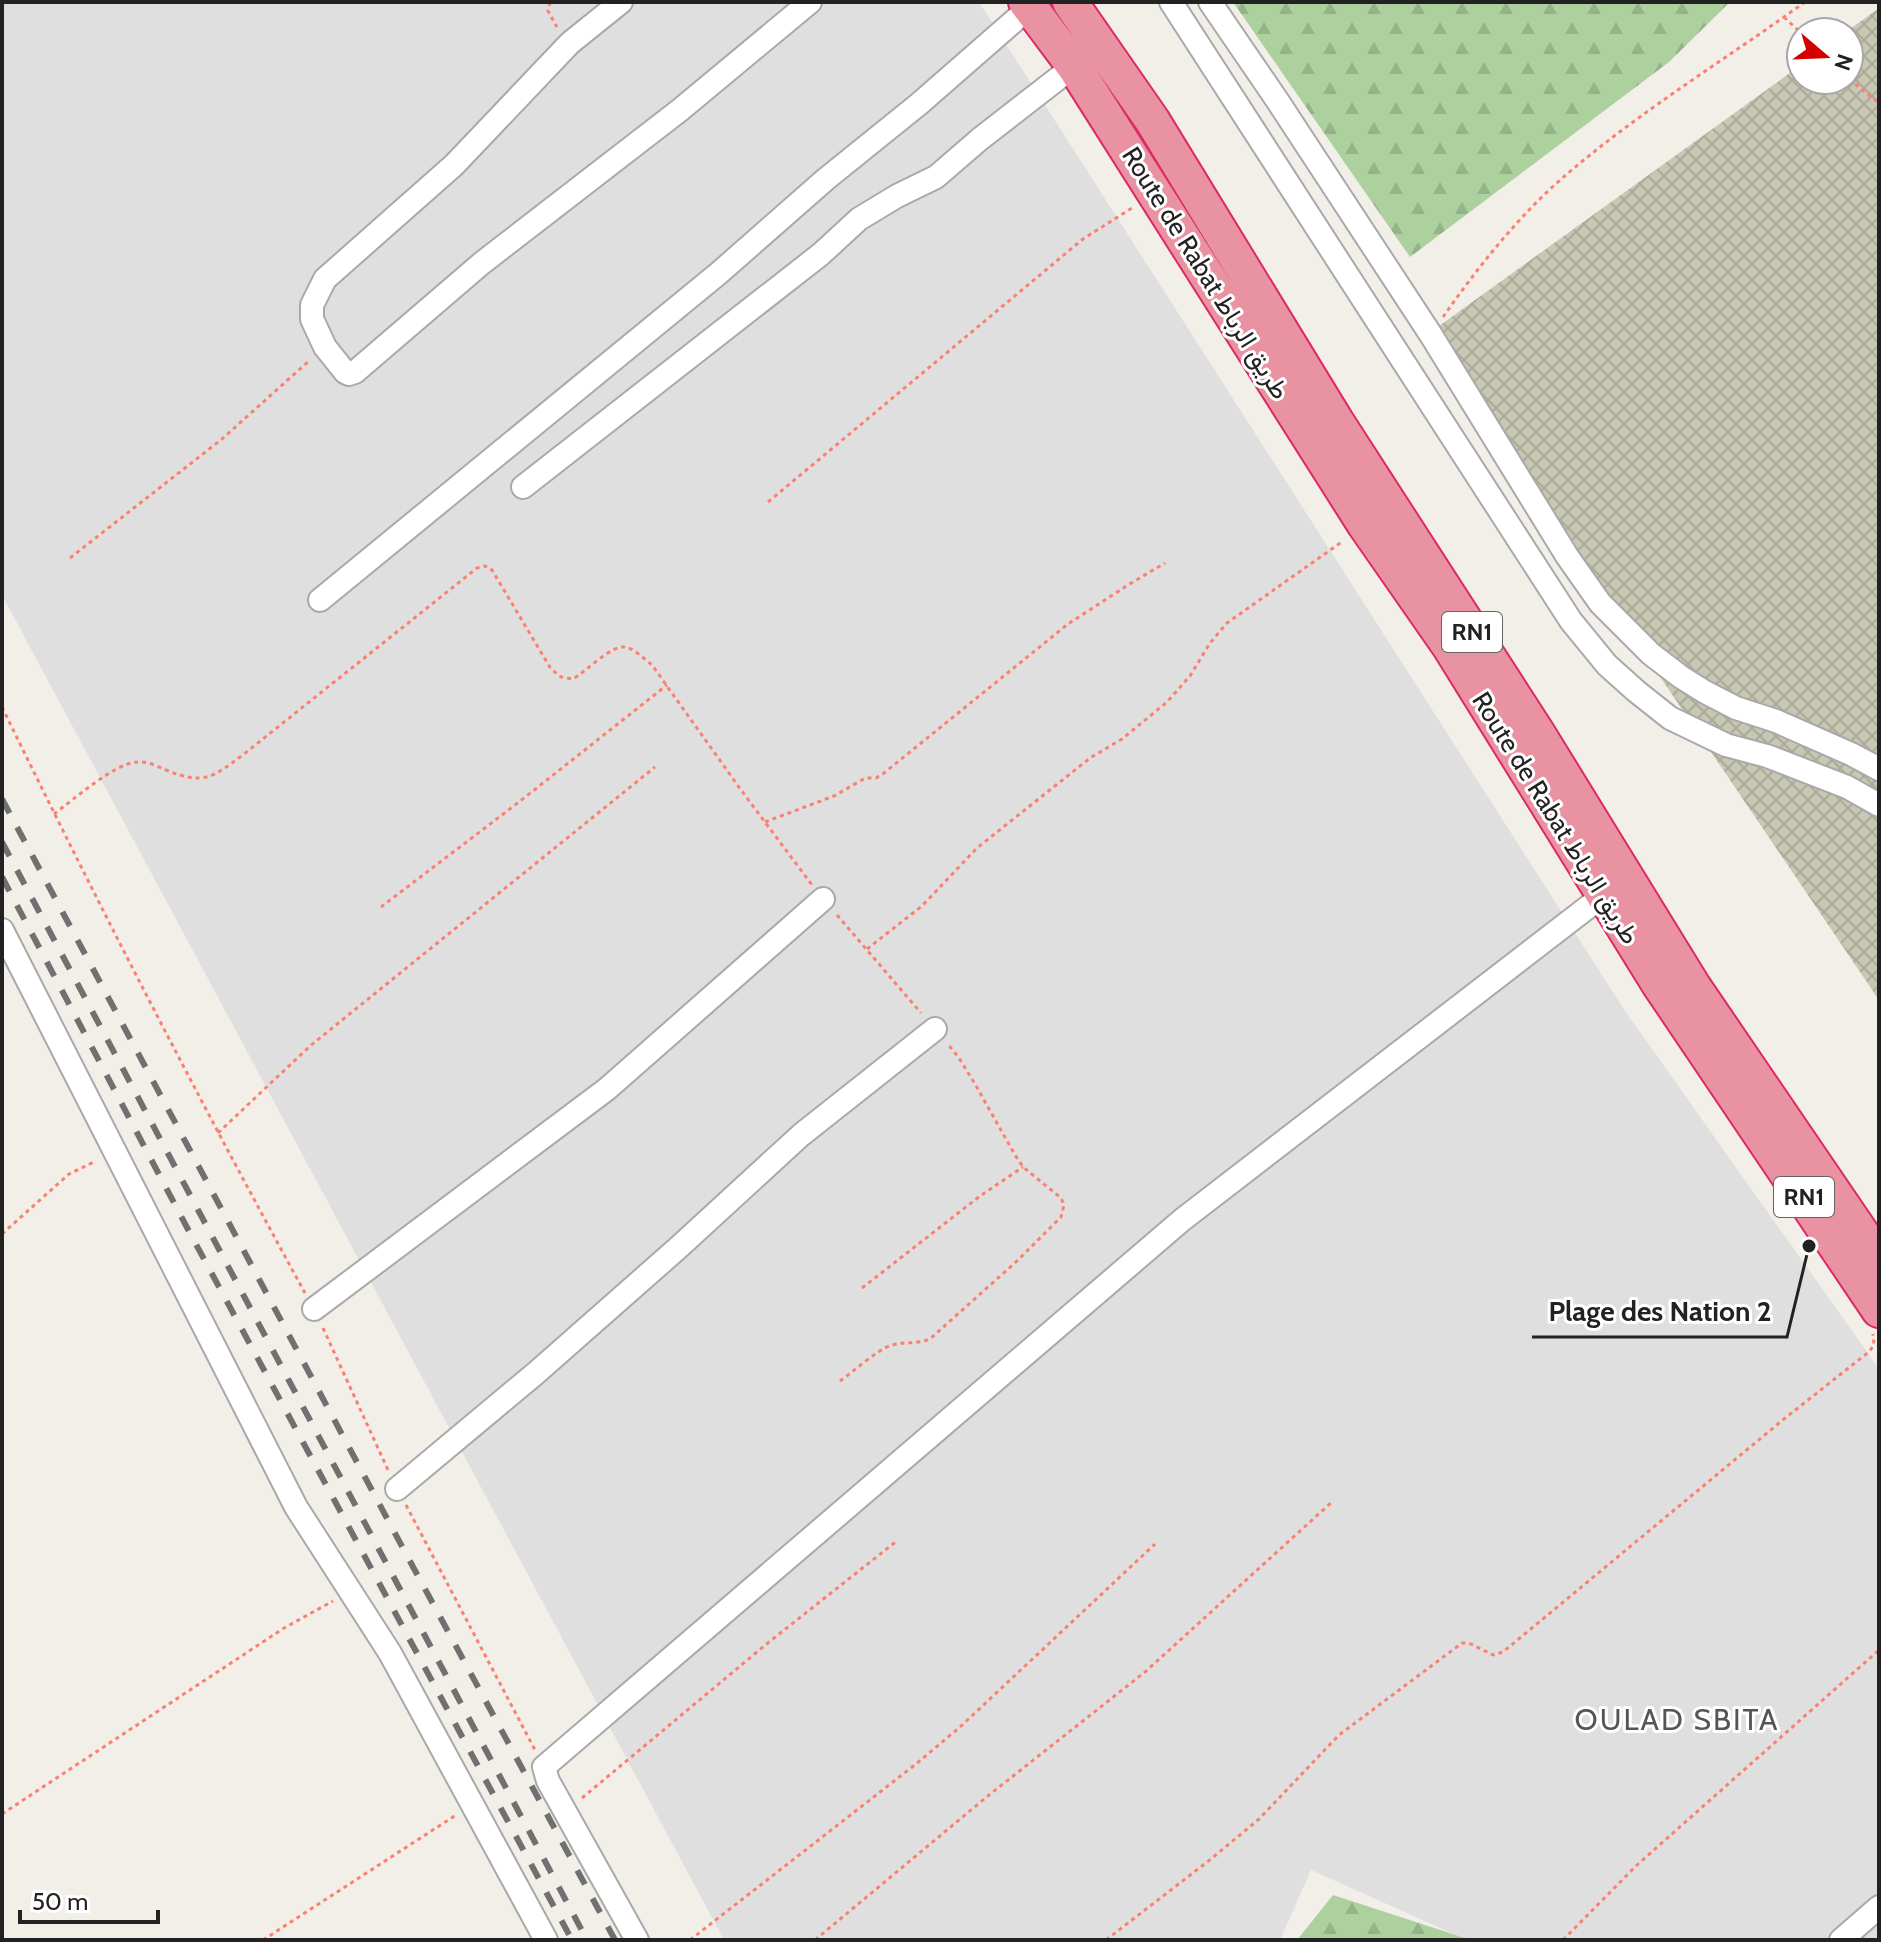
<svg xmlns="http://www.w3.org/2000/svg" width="1881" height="1942" viewBox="0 0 1881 1942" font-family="Cabin,Vazirmatn,sans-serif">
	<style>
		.residential { fill: #e0dfdf }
		.construction { fill: url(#construction-cross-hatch) }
		.forest { fill: url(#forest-firs) }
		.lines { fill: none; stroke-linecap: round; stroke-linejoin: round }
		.minor-casing { stroke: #a9a9a9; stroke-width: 26 }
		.highway-casing { stroke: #dc2a67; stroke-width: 38 }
		.path { stroke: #fa8072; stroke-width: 3; stroke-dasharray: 4 4; stroke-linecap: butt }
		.minor { stroke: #fff; stroke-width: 22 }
		.highway { stroke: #e892a2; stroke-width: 34 }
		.rail { stroke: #707070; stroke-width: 6; stroke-dasharray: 16 16; stroke-linecap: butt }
		.labels { text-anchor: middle; stroke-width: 6; stroke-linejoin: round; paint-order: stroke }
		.shield { fill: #fff; stroke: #646464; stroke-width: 2 }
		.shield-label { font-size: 24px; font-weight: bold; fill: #222 }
		.street-label { font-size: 26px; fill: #222; stroke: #fff }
		.quarter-label { font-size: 30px; letter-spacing: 2px; fill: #555; stroke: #fff }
		.leader { fill: none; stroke: #222; stroke-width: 3 }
		.callout-dot { fill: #222; stroke: #fff; stroke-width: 3 }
		.callout-label { font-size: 28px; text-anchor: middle; font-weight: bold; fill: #222; stroke: #fff; stroke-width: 6; stroke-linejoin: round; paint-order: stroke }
	</style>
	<defs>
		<pattern id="construction-cross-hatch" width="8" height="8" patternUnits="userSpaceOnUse" patternTransform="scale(2)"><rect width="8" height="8" fill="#c7c7b4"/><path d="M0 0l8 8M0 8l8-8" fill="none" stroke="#abab9a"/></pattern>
		<pattern id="forest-firs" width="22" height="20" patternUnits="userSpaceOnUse" patternTransform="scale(2)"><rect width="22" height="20" fill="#add19e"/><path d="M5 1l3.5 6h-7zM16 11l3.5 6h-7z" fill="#95b388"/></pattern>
	</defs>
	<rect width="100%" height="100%" fill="#f2efe9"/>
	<path class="residential" d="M2,2H979L1625,1011L1879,1369V1940H1467L1311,1870L1280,1940H724L2,595Z"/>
	<path class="construction" d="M1879,8V1000L1428,334L1801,65V80H1849V32H1846Z"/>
	<path class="forest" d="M1233,2H1730L1669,62L1410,257Z
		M1333,1895L1471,1940H1472H1297Z"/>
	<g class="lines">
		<defs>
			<path id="minor" d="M621,2L570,43L454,165L325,279L312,305V319L325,347L345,372L349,374L355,372L482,263L680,110L810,2
				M1171,2L1571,621L1607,665L1636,691L1670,718L1726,745L1767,756L1847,787L1879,805
				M1210,2L1277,100L1431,335L1567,556L1600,603L1651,654L1681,677L1705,692L1736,708L1776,721L1851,754L1879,769
				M523,487L821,254L859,219L897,196L936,177L980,139L1074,66
				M320,600L719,273L826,179L919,104L1030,7
				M2,930L296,1507L390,1653L546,1940
				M314,1309L607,1089L823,899
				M397,1489L536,1373L679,1247L801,1135L935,1029
				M637,1940L548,1781L544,1767L1182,1220L1605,894
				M1841,1940L1879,1907"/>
			<path id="highway" d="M1026,2L1074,66L1365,525L1450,647L1659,984L1879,1310
				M1070,2L1152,120L1336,421L1538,734L1693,986L1879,1259"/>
		</defs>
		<use href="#minor" class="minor-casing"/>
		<use href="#highway" class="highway-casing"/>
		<path class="path" d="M550,2L548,11L557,27
			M1784,17L1801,33
			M1849,79L1879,103
			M1443,317C1478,267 1520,214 1567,174C1642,110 1726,59 1805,2
			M768,502L1083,239L1132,208
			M70,558L222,439L310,360
			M2,707C98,904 199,1100 305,1293
			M54,814C73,800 115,763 137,762C147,761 157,766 166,770C205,786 213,777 244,754L477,568L485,566L492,570L551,669L561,677L573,679C585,672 612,645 624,647C634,648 644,659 652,665L741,790L812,885
			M765,822L834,796L860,781L866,778H876L884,773L1068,624L1128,585L1165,563
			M381,907L519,802L667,685
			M837,915L921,1013
			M867,949L922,906L977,848L1090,758L1122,739L1167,702L1190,676L1210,643L1227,623L1343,541
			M218,1133L310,1046L655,767
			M2,1234L69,1174L96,1161
			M862,1288L980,1196L1023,1167
			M323,1328L388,1470
			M840,1381C853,1372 878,1349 892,1345C906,1341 914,1345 930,1339L1017,1261L1061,1217L1064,1205L1061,1198L1023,1167L1015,1155L975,1084L959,1058L947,1043
			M406,1505L535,1750
			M582,1798L769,1642L898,1540
			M2,1814L284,1628L333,1601
			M263,1940L456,1815
			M690,1940L916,1764L960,1727L1155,1544
			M815,1940L989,1795L1145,1672L1333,1501
			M1106,1940L1211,1859L1259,1819L1339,1735L1462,1643L1471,1644L1493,1655L1503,1652L1784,1419L1870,1351L1874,1344L1873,1334
			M1563,1940L1637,1865L1879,1650"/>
		<use href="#minor" class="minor"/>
		<use href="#highway" class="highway"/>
		<path class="rail" d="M2,799L405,1552L615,1940
			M2,842L587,1940
			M2,877L191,1235L572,1940"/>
	</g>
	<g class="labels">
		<g class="shield">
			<rect x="1442" y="612" width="60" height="40" rx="6"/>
			<rect x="1774" y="1177" width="60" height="40" rx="6"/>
		</g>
		<g class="shield-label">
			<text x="1472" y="640">RN1</text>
			<text x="1804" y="1205">RN1</text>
		</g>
		<g class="street-label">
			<text transform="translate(1206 273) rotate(58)" y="9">Route de Rabat طريق الرباط</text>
			<text transform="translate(1556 818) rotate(58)" y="9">Route de Rabat طريق الرباط</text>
		</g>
		<g class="quarter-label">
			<text x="1677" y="1730">OULAD SBITA</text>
		</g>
	</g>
	<path class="leader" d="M1809 1246L1787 1337H1532"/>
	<circle class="callout-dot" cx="1809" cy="1246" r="8"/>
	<g class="callout-label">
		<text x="1660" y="1321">Plage des Nation 2</text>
	</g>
	<rect width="1881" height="1942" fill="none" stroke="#222222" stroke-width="8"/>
	<g transform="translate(1825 56) rotate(109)"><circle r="38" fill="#ffffff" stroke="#a7a7a7" stroke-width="2"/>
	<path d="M0-6L14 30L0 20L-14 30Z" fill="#d40000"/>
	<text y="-12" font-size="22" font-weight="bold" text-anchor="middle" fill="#222222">N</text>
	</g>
	<path d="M20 1910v12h138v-12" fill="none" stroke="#222222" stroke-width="4"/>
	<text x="32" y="1910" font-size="24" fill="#222222" stroke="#ffffff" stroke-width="6" paint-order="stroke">50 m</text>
</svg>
